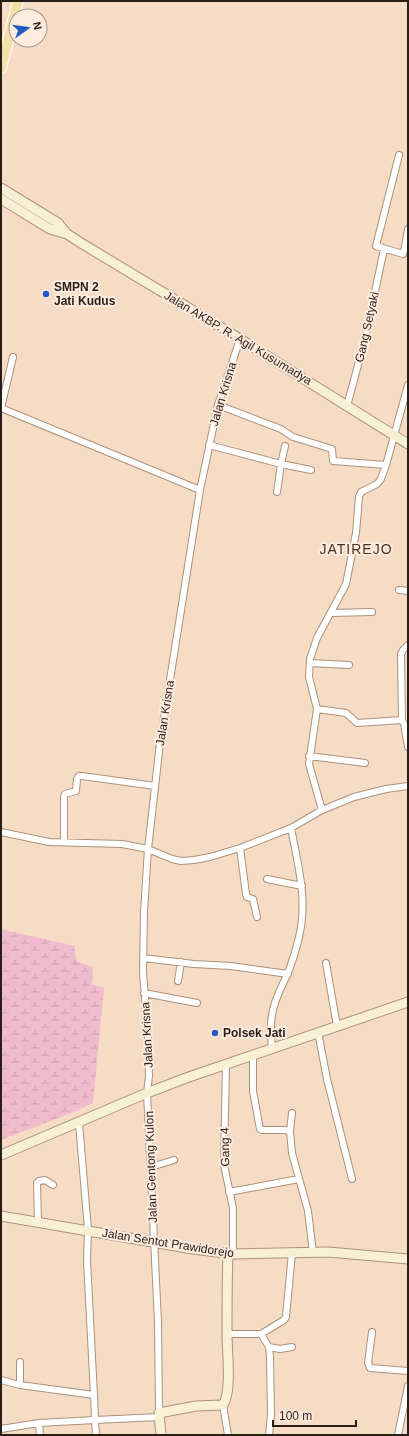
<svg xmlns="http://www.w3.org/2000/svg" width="409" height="1436" viewBox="0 0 409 1436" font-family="Arial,sans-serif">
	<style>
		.wetland { fill: url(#wetland-marsh) }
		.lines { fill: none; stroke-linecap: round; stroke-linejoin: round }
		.street-casing { stroke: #ab917c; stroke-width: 8 }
		.secondary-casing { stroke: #ab917c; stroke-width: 11 }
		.primary-casing { stroke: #fff; stroke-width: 12 }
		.street { stroke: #fff; stroke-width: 6 }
		.secondary { stroke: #f8f0d4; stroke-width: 9 }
		.primary { stroke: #f2e2a9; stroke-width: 10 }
		.poi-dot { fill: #2059c5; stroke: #fcebde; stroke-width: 1.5 }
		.labels { text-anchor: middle; stroke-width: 4; stroke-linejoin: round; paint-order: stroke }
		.poi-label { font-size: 12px; font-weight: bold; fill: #281e16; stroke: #fcebde; text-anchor: start }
		.street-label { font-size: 12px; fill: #281e16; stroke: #fcebde }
		.quarter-label { font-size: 14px; letter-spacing: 1px; fill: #473220; stroke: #fcebde }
	</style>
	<defs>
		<pattern id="wetland-marsh" width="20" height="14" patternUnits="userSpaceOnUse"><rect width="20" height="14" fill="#f0bccd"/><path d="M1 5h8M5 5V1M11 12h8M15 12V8" fill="none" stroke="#cea1af"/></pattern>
	</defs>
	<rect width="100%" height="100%" fill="#f7dcc5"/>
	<path class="wetland" d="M1,929L74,946L76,958L78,962L93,967L92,984L104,988L93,1103L79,1110L1,1140Z"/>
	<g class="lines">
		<defs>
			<path id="street" d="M399,155L376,246L403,254L405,247L408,229
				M218,405L281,429L293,437L332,449L333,461L386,465
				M347,406L365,339L384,249
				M1,408L200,490
				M1,408L13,357
				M209,445L281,464L311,470
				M277,492L281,464L285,446
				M399,590L408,591
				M331,613L372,612
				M310,663L349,665
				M317,709L346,713L357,723L402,720L401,654L403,650L408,645
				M402,720L404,724L408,747
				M309,756L365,763
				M322,810L309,764L317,709L309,677L310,659L317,638L346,584L356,533L359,497L361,492L377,484L381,479L386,465L408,385
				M1,832L49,842L122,844L148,849L172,859L181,861L194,860L210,857L240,848L291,828L322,810L354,797L386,789L408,786
				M64,842V797L65,794L76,791L77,779L79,776H82L155,786
				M240,848L246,894L247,897L253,899L257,917
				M267,879L302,886
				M143,958L194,964L231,966L288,974
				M326,963L337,1026
				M178,981L181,962
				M144,993L197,1003
				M318,1032L327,1079L352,1179
				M272,1048C271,1037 270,1026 272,1015C274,1000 281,988 287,975C292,963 296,950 299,937C308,900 298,865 291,828
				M253,1055V1091L260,1129L262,1130H285L290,1131L292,1153L308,1211L313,1253
				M226,1064L224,1165L233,1208V1254
				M290,1131L292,1113
				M151,1167L174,1160
				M229,1192L299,1179
				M38,1222L37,1183L39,1181L45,1180L53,1185
				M372,1332L368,1363L370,1368L408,1371
				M227,1334H261L284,1320L286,1317L292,1253
				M261,1334L269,1347L270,1357L271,1415L269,1435
				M269,1347L280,1349L292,1347
				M20,1362V1385
				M1,1380L20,1385L94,1395L87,1261L88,1230L79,1123
				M94,1395L95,1420L159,1417
				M223,1405L228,1435
				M159,1413L158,1322L147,1093L149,1076L148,1037L143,972L144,912L148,849L160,743L200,490L218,405L240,339
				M1,1429L39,1423
				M40,1435L39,1423L95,1420L96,1435
				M398,1435L408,1386"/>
			<path id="secondary" d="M1,188L58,223L67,234L81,243L227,331L408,444
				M1,199L50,229L67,234
				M1,1155L147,1093L186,1078L408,1002
				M1,1216L193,1249L233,1254L328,1252L408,1259
				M161,1435L159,1413L196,1406L223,1405C232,1392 227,1351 227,1334C227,1307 227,1281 228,1254"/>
			<path id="primary" d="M1,68L18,1"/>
		</defs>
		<use href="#street" class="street-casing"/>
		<use href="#secondary" class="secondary-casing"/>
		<use href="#primary" class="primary-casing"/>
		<use href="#street" class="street"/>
		<use href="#secondary" class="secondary"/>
		<use href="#primary" class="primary"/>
	</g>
	<g class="poi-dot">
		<circle cx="46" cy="294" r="4"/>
		<circle cx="215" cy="1033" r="4"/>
	</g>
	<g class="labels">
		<g class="poi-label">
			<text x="54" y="291">SMPN 2<tspan x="54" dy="14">Jati Kudus</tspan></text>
			<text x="223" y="1037">Polsek Jati</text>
		</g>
		<g class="street-label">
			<text transform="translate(367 327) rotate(-77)" y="4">Gang Setyaki</text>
			<text transform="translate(238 338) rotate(31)" y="4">Jalan AKBP. R. Agil Kusumadya</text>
			<text transform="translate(223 394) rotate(-73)" y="4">Jalan Krisna</text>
			<text transform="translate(165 713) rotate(-81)" y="4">Jalan Krisna</text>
			<text transform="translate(147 1035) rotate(-93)" y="4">Jalan Krisna</text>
			<text transform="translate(225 1147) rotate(-91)" y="4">Gang 4</text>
			<text transform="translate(151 1167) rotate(-92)" y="4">Jalan Gentong Kulon</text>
			<text transform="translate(168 1243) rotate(9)" y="4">Jalan Sentot Prawidorejo</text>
		</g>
		<g class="quarter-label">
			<text x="356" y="554">JATIREJO</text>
		</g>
	</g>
	<rect width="409" height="1436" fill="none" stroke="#281e16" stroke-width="4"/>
	<g transform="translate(28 28) rotate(76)"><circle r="19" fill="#fcebde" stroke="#a7998e"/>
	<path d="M0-3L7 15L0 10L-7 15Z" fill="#2059c5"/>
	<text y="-6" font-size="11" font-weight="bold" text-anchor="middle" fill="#281e16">N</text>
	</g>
	<path d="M273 1420v6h83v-6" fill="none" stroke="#281e16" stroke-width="2"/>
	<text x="279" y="1420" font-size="12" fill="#281e16" stroke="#fcebde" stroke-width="3" paint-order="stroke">100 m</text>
</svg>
